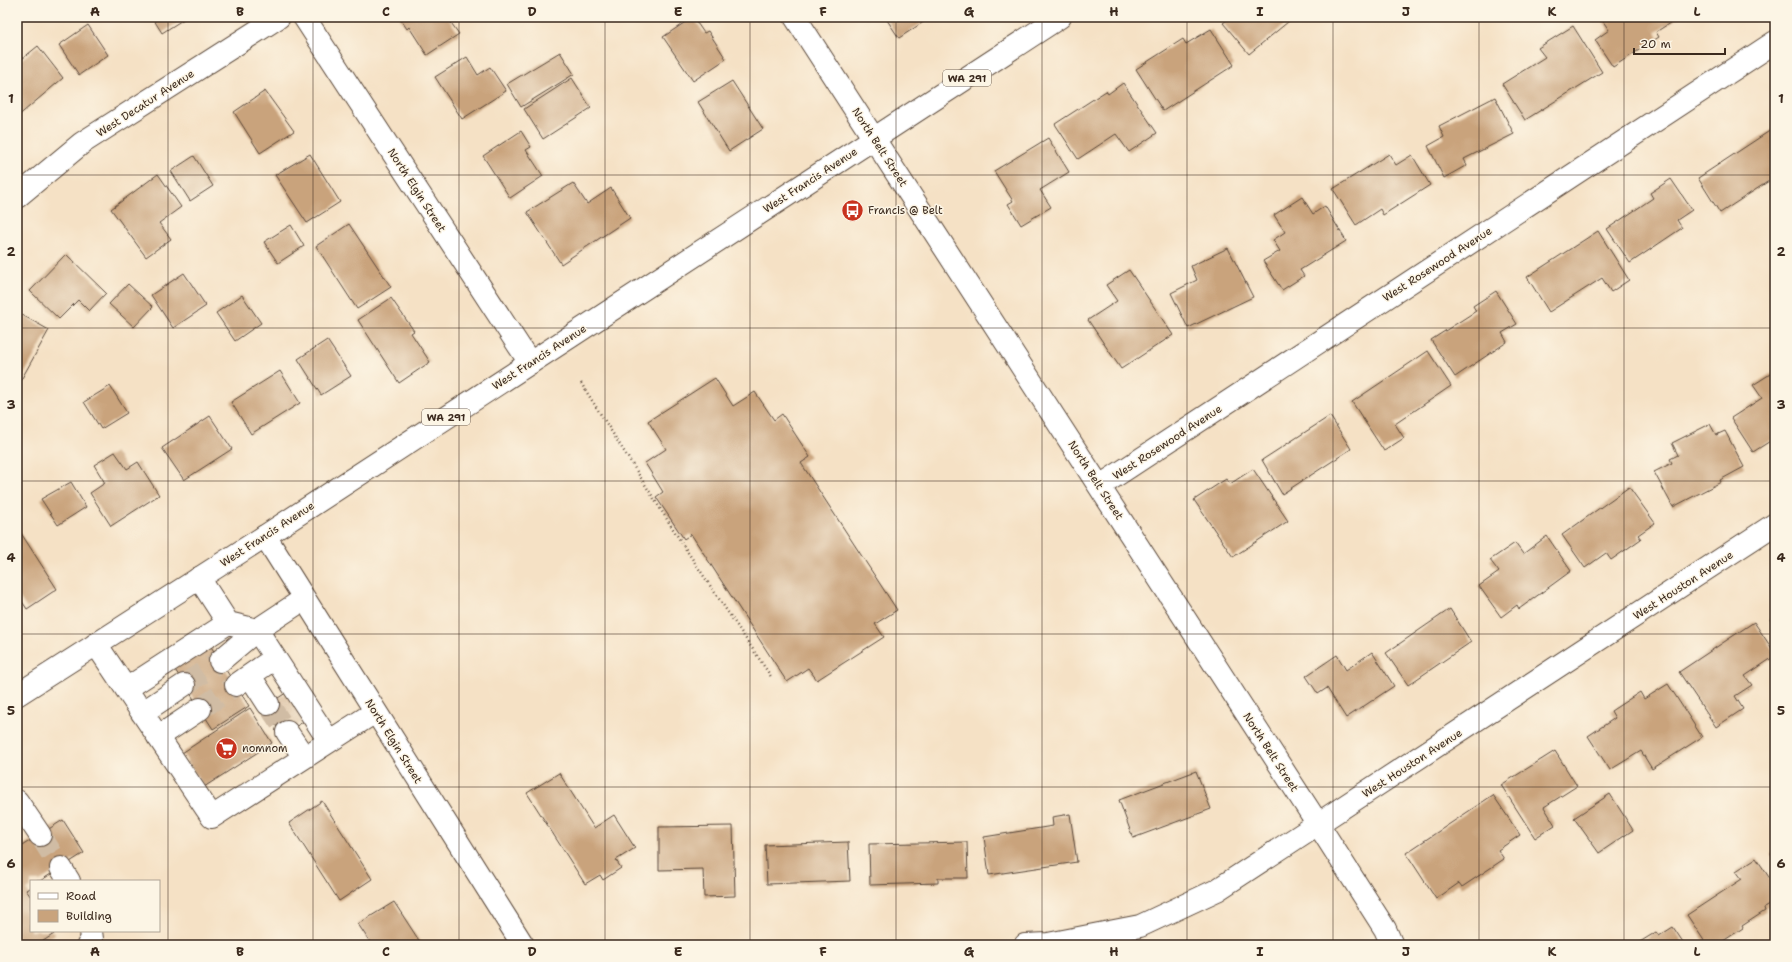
<svg xmlns="http://www.w3.org/2000/svg" width="1792" height="962" viewBox="0 0 1792 962" font-family="'Shantell Sans',sans-serif">
	<style>
		.building { fill: #c9a37c }
		.lines { fill: none; stroke-linecap: round; stroke-linejoin: round }
		.minor-tunnel { stroke: #d0bca4; stroke-width: 22; stroke-dasharray: 22 11; stroke-linecap: butt }
		.minor-casing { stroke: #574537; stroke-width: 24 }
		.major-casing { stroke: #574537; stroke-width: 24 }
		.path { stroke: #574537; stroke-width: 2.5; stroke-dasharray: 1 3; stroke-linecap: butt }
		.minor { stroke: #fff; stroke-width: 22 }
		.major { stroke: #fff; stroke-width: 22 }
		.grid { fill: none; stroke: #3b2a1e; stroke-width: 1; stroke-opacity: 0.55 }
		.labels { text-anchor: middle; stroke-width: 3; stroke-linejoin: round; paint-order: stroke }
		.shield { fill: #fcf5e5; stroke: #75675a; stroke-width: 1 }
		.shield-label { font-size: 10px; font-weight: bold; fill: #3b2a1e }
		.street-label { font-size: 11px; fill: #3b2a1e; stroke: #fcf5e5 }
		.poi-label { font-size: 11px; fill: #3b2a1e; stroke: #fcf5e5; text-anchor: start }
		.neatline { fill: none; stroke: #3b2a1e; stroke-width: 1.5 }
		.grid-label { font-size: 13px; text-anchor: middle; font-weight: bold; fill: #3b2a1e }
	</style>
	<rect width="100%" height="100%" fill="#fcf5e5"/>
	<filter id="ink" filterUnits="userSpaceOnUse"><feTurbulence type="fractalNoise" baseFrequency=".025" numOctaves="2"/><feDisplacementMap in="SourceGraphic" scale="8" xChannelSelector="R" yChannelSelector="G"/><feConvolveMatrix kernelMatrix="1 2 1 2 8 2 1 2 1" color-interpolation-filters="sRGB"/></filter>
	<filter id="wash" filterUnits="userSpaceOnUse"><feTurbulence type="fractalNoise" baseFrequency=".012" numOctaves="4" result="noise"/><feDisplacementMap in="SourceGraphic" scale="16" xChannelSelector="R" yChannelSelector="G"/><feGaussianBlur stdDeviation="0.9" result="paint"/><feColorMatrix in="noise" values="0 0 0 0 0 0 0 0 0 0 0 0 0 0 0 0 0 1.4 0 .05"/><feComposite in="paint" operator="in"/></filter>
	<g filter="url(#wash)">
		<rect width="100%" height="100%" fill="#f5e1c5"/>
		<g id="blocks">
			<path class="building" d="M152,17H187L162,33Z
				M399,17H447L459,34L427,55L409,27L407,29Z
				M693,17L704,33L708,31L726,59L693,81L663,37Z
				M885,17H931L899,38Z
				M1231,17H1294L1249,54L1223,23Z
				M1303,17H1311L1306,21Z
				M1600,17H1679L1656,32L1659,37L1613,67L1595,40L1609,30Z
				M88,25L108,55L79,75L59,45Z
				M1573,26L1602,72L1525,120L1502,84L1545,57L1538,48Z
				M1211,29L1234,65L1163,111L1136,69L1183,39L1186,44Z
				M38,46L63,78L17,117V63Z
				M560,52L574,74L521,107L507,84Z
				M467,57L478,75L490,67L506,91L462,119L435,77Z
				M572,78L591,108L543,139L524,109Z
				M732,81L763,129L729,151L698,102Z
				M1123,83L1157,133L1129,152L1116,134L1078,159L1055,124L1106,91L1108,94Z
				M265,91L294,131L260,153L234,112Z
				M1495,97L1514,134L1464,159L1467,165L1444,178L1428,146L1444,137L1439,126Z
				M1774,128L1775,177L1720,213L1698,178Z
				M521,131L531,147L526,150L543,176L510,198L483,156Z
				M1048,138L1069,172L1040,190L1051,207L1021,225L1008,204L1013,201L994,171Z
				M310,154L340,202L307,223L275,175Z
				M1389,154L1396,165L1412,155L1430,185L1383,215L1380,209L1356,225L1333,189Z
				M194,156L213,186L190,201L171,171Z
				M158,174L181,207L159,223L171,239L146,257L111,209Z
				M1671,179L1692,210L1677,220L1682,228L1630,263L1607,229L1653,198L1650,193Z
				M573,183L587,204L611,188L630,218L561,264L527,212Z
				M1302,197L1313,214L1325,206L1346,241L1300,270L1304,276L1282,290L1263,261L1280,251L1273,240L1285,232L1274,215Z
				M349,224L391,287L357,309L316,246Z
				M291,225L304,246L278,263L264,242Z
				M1598,231L1629,280L1611,292L1602,278L1549,312L1527,277Z
				M1228,248L1253,297L1188,328L1171,293L1197,280L1191,266Z
				M66,254L106,293L89,311L78,300L59,319L30,291Z
				M1129,270L1173,335L1121,369L1088,320L1117,301L1106,285Z
				M184,273L206,306L173,328L151,295Z
				M128,284L153,307L134,327L109,304Z
				M1496,291L1517,324L1502,333L1507,342L1455,377L1431,340L1476,311L1473,306Z
				M242,295L261,323L235,341L216,313Z
				M391,298L414,331L411,333L430,362L399,383L358,320Z
				M17,312L49,330L17,387Z
				M327,340L351,376L321,395L298,359Z
				M1428,351L1451,386L1395,424L1404,438L1384,451L1352,402Z
				M280,371L300,403L251,434L231,402Z
				M1775,371V438L1753,452L1731,418L1762,398L1753,385Z
				M715,378L733,406L755,392L774,420L782,414L810,457L801,463L897,610L875,624L884,637L817,680L808,668L787,682L691,534L684,539L656,497L663,492L645,463L666,449L648,421Z
				M110,386L127,413L101,429L84,402Z
				M210,416L232,449L184,480L162,448Z
				M1330,416L1351,449L1282,494L1262,460Z
				M1710,424L1716,435L1725,431L1744,467L1720,480L1721,482L1673,507L1654,472L1672,463L1670,459L1678,455L1672,443Z
				M115,452L127,469L138,462L159,495L111,526L90,493L105,483L94,465Z
				M1253,469L1288,521L1233,557L1194,500L1226,479L1230,484Z
				M71,482L86,507L58,525L41,499Z
				M1629,487L1655,523L1638,535L1641,539L1611,560L1606,553L1585,568L1562,535Z
				M17,527L57,589L27,609L17,594Z
				M1547,536L1571,571L1519,609L1517,605L1501,617L1479,586L1499,572L1490,560L1515,543L1523,554Z
				M1450,609L1471,642L1408,685L1386,653Z
				M1775,616V628L1770,619Z
				M1754,622L1775,653V656L1745,676L1752,685L1735,696L1743,709L1716,727L1679,672Z
				M208,642L249,706L213,729L172,665Z
				M1372,652L1394,686L1346,718L1327,688L1318,694L1306,676L1337,655L1346,670Z
				M1668,684L1702,737L1652,769L1641,751L1610,770L1588,736L1615,718L1611,711L1640,692L1644,699Z
				M292,689L311,717L282,735L264,707Z
				M250,708L272,743L204,787L182,753Z
				M1555,751L1577,786L1544,807L1555,825L1535,838L1501,785Z
				M1196,771L1211,809L1133,838L1119,800Z
				M559,773L594,828L614,815L635,848L616,860L621,868L603,880L600,875L585,884L527,793Z
				M1610,794L1633,830L1599,853L1574,818Z
				M1493,795L1520,835L1498,850L1504,859L1462,887L1459,883L1436,899L1406,853Z
				M322,801L372,879L339,901L289,823Z
				M1070,814L1077,862L989,875L984,837L1053,826L1052,817Z
				M63,820L84,853L40,881H31V887L26,890L31,897V931H53L54,934L37,945H17V849Z
				M733,826L735,896L704,897L703,869L659,870V827Z
				M848,842L850,881L767,884L765,845Z
				M967,842L968,878H938V883L870,885L869,844Z
				M1775,851V860L1771,854Z
				M1756,858L1775,886V901L1764,908L1765,911L1742,926L1743,928L1717,945H1707L1687,915L1742,879L1736,871Z
				M394,902L422,945H372L358,924Z
				M1673,927L1685,945H1635L1656,932L1659,936Z"/>
		</g>
	</g>
	<g filter="url(#ink)">
		<use href="#blocks" fill-opacity="0" stroke="#574537" stroke-width="1"/>
		<g class="lines">
			<path class="minor-tunnel" d="M184,685L220,661
				M268,704L287,732
				M200,709L236,685
				M40,835L61,868"/>
			<defs>
				<path id="minor" d="M304,17L530,363
					M795,17L1318,824L1385,929L1392,945
					M17,197L82,143L279,17
					M1100,486L1775,42
					M265,536L523,945
					M199,578L228,623
					M96,644L212,817L375,712
					M275,658L329,741
					M220,661L257,630L275,658L236,685
					M250,676L268,704
					M126,689L228,623L257,630L304,599
					M142,713L184,685
					M287,732L304,757
					M158,737L200,709
					M17,801L40,835
					M61,868L69,881
					M88,945L92,939L91,931
					M1025,945L1048,944L1140,926L1217,890L1775,524"/>
				<path id="major" d="M17,695L265,536L1060,17"/>
			</defs>
			<use href="#minor" class="minor-casing"/>
			<use href="#major" class="major-casing"/>
			<path class="path" d="M581,383L685,548L772,678"/>
			<use href="#minor" class="minor"/>
			<use href="#major" class="major"/>
		</g>
	</g>
	<path class="grid" d="M168,17V945M313,17V945M459,17V945M605,17V945M750,17V945M896,17V945M1042,17V945M1187,17V945M1333,17V945M1479,17V945M1624,17V945M17,175H1775M17,328H1775M17,481H1775M17,634H1775M17,787H1775"/>
	<defs>
		<symbol id="bus-disc" viewBox="-11 -11 22 22"><circle r="9.5" fill="#c8321e" stroke="#fcf5e5"/><path d="M-5-6H5V4H4V6H2V4H-2V6H-4V4H-5ZM-3.5-4V0h7V-4ZM-3.5 1.2v1.5H-2V1.2ZM2 1.2v1.5H3.5V1.2Z" fill="#fff"/></symbol>
		<symbol id="supermarket-disc" viewBox="-11 -11 22 22"><circle r="9.5" fill="#c8321e" stroke="#fcf5e5"/><path d="M-6-5.5h2.5l.6 2H6L4.5 2H-2.5L-4.4-4H-6ZM-1.5 3.2a1.3 1.3 0 1 0 .1 0ZM3 3.2a1.3 1.3 0 1 0 .1 0Z" fill="#fff"/></symbol>
	</defs>
	<g fill-rule="evenodd">
		<use href="#bus-disc" x="840" y="198" width="25" height="25"/>
		<use href="#supermarket-disc" x="214" y="736" width="25" height="25"/>
	</g>
	<g class="labels">
		<g class="shield">
			<rect x="943" y="70" width="48" height="16" rx="3"/>
			<rect x="422" y="409" width="48" height="16" rx="3"/>
		</g>
		<g class="shield-label">
			<text x="967" y="82">WA 291</text>
			<text x="446" y="421">WA 291</text>
		</g>
		<g class="street-label">
			<text transform="translate(145 103) rotate(-33)" y="4">West Decatur Avenue</text>
			<text transform="translate(880 147) rotate(57)" y="4">North Belt Street</text>
			<text transform="translate(810 180) rotate(-33)" y="4">West Francis Avenue</text>
			<text transform="translate(417 190) rotate(57)" y="4">North Elgin Street</text>
			<text transform="translate(1437 264) rotate(-33)" y="4">West Rosewood Avenue</text>
			<text transform="translate(539 357) rotate(-33)" y="4">West Francis Avenue</text>
			<text transform="translate(1167 442) rotate(-33)" y="4">West Rosewood Avenue</text>
			<text transform="translate(1096 480) rotate(57)" y="4">North Belt Street</text>
			<text transform="translate(267 534) rotate(-33)" y="4">West Francis Avenue</text>
			<text transform="translate(1683 585) rotate(-33)" y="4">West Houston Avenue</text>
			<text transform="translate(394 741) rotate(58)" y="4">North Elgin Street</text>
			<text transform="translate(1271 752) rotate(57)" y="4">North Belt Street</text>
			<text transform="translate(1412 763) rotate(-33)" y="4">West Houston Avenue</text>
		</g>
		<g class="poi-label">
			<text x="868" y="214">Francis @ Belt</text>
			<text x="242" y="752">nomnom</text>
		</g>
	</g>
	<rect width="1792" height="962" fill="none" stroke="#fcf5e5" stroke-width="44"/>
	<rect x="30" y="880" width="130" height="52" fill="#fcf5e5" stroke="#afa495"/>
	<rect x="38" y="893" width="20" height="6" fill="#ffffff" stroke="#afa495"/>
	<text x="66" y="900" font-size="12" fill="#3b2a1e">Road</text>
	<rect x="38" y="910" width="20" height="12" fill="#c9a37c" stroke="#afa495"/>
	<text x="66" y="920" font-size="12" fill="#3b2a1e">Building</text>
	<path d="M1634 48v6h91v-6" fill="none" stroke="#3b2a1e" stroke-width="2"/>
	<text x="1640" y="48" font-size="12" fill="#3b2a1e" stroke="#fcf5e5" stroke-width="3" paint-order="stroke">20 m</text>
	<rect x="22" y="22" width="1748" height="918" class="neatline"/>
	<g class="grid-label">
		<text x="95" y="16">A</text>
		<text x="240" y="16">B</text>
		<text x="386" y="16">C</text>
		<text x="532" y="16">D</text>
		<text x="678" y="16">E</text>
		<text x="823" y="16">F</text>
		<text x="969" y="16">G</text>
		<text x="1114" y="16">H</text>
		<text x="1260" y="16">I</text>
		<text x="1406" y="16">J</text>
		<text x="1552" y="16">K</text>
		<text x="1697" y="16">L</text>
		<text x="11" y="103">1</text>
		<text x="1781" y="103">1</text>
		<text x="11" y="256">2</text>
		<text x="1781" y="256">2</text>
		<text x="11" y="409">3</text>
		<text x="1781" y="409">3</text>
		<text x="11" y="562">4</text>
		<text x="1781" y="562">4</text>
		<text x="11" y="715">5</text>
		<text x="1781" y="715">5</text>
		<text x="11" y="868">6</text>
		<text x="1781" y="868">6</text>
		<text x="95" y="956">A</text>
		<text x="240" y="956">B</text>
		<text x="386" y="956">C</text>
		<text x="532" y="956">D</text>
		<text x="678" y="956">E</text>
		<text x="823" y="956">F</text>
		<text x="969" y="956">G</text>
		<text x="1114" y="956">H</text>
		<text x="1260" y="956">I</text>
		<text x="1406" y="956">J</text>
		<text x="1552" y="956">K</text>
		<text x="1697" y="956">L</text>
	</g>
</svg>
